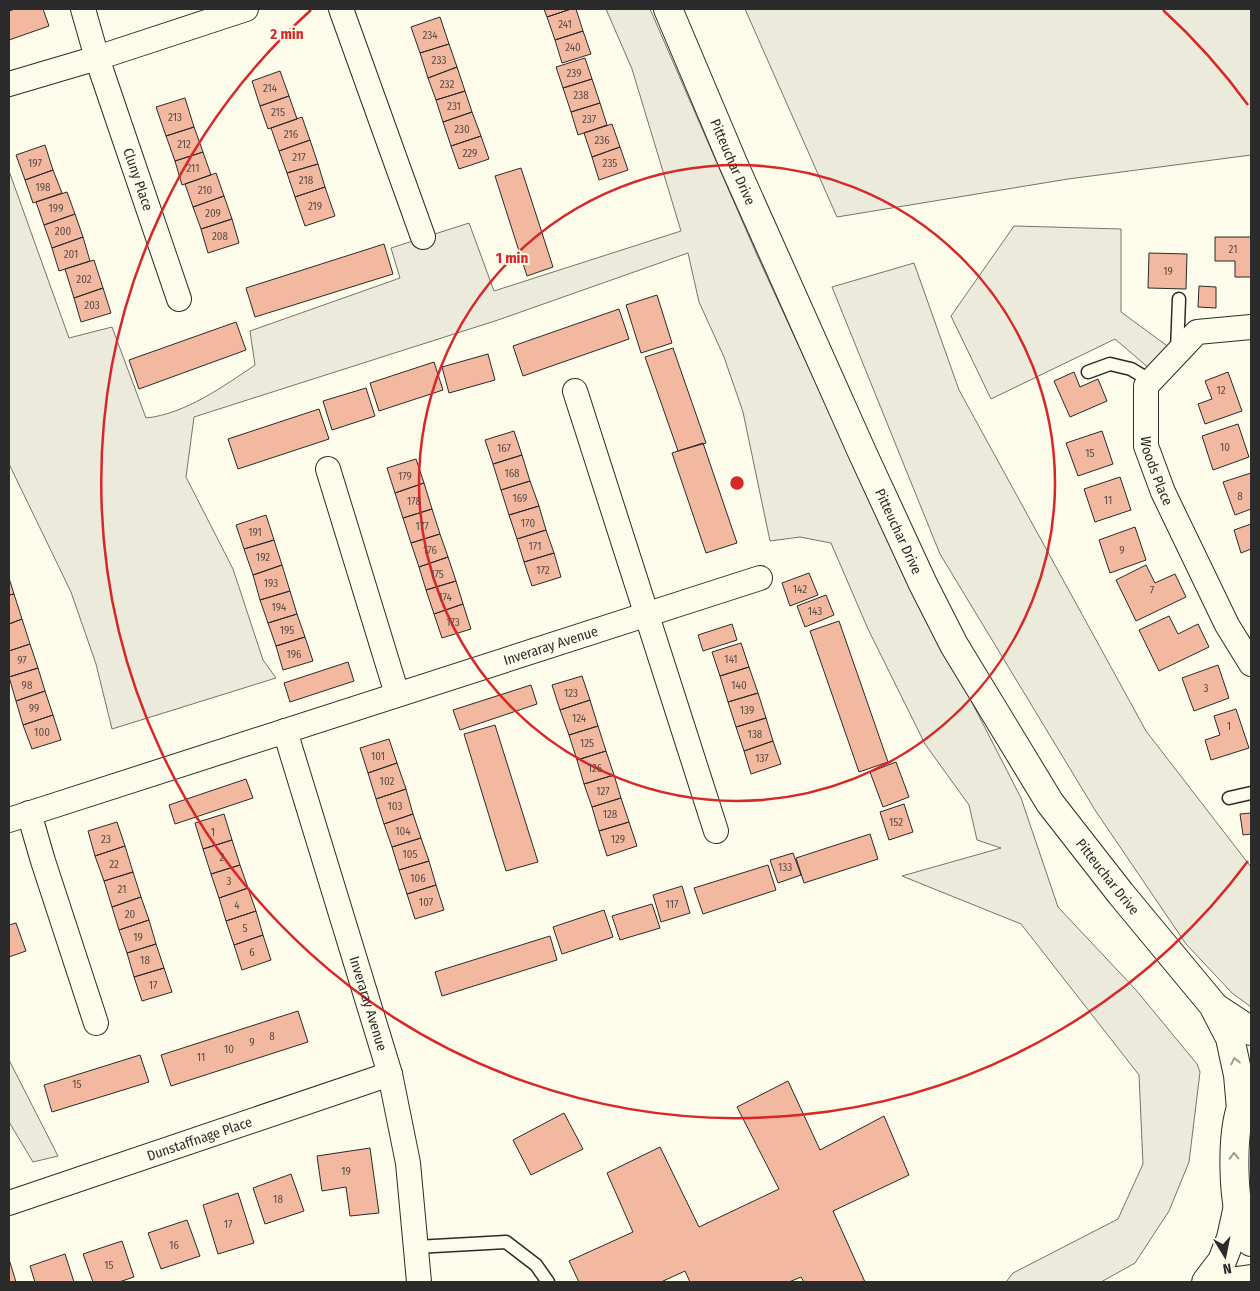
<svg xmlns="http://www.w3.org/2000/svg" width="1260" height="1291" viewBox="0 0 1260 1291" font-family="'Fira Sans Condensed',sans-serif">
	<style>
		.green { fill: #ecebdb; stroke: #74746e }
		.building { fill: #f2b8a0; stroke: #2b2b2b }
		.lines { fill: none; stroke-linecap: round; stroke-linejoin: round }
		.lane-casing { stroke: #2b2b2b; stroke-width: 15 }
		.street-casing { stroke: #2b2b2b; stroke-width: 26 }
		.secondary-casing { stroke: #2b2b2b; stroke-width: 30 }
		.lane { stroke: #fdfbea; stroke-width: 12 }
		.street { stroke: #fdfbea; stroke-width: 24 }
		.secondary { stroke: #fdfbea; stroke-width: 28 }
		.oneway { stroke: #9e9d94 }
		.ring { fill: none; stroke: #d62828; stroke-width: 2.5 }
		.labels { text-anchor: middle; stroke-width: 4; stroke-linejoin: round; paint-order: stroke }
		.number-label { font-size: 11px; fill: #5d4e48 }
		.street-label { font-size: 14px; fill: #2b2b2b; stroke: #fdfbea }
		.centre { fill: #d62828; stroke: #fdfbea; stroke-width: 2.5 }
		.ring-label { font-size: 15px; text-anchor: middle; font-weight: bold; fill: #d62828; stroke: #fdfbea; stroke-width: 4; stroke-linejoin: round; paint-order: stroke }
	</style>
	<rect width="100%" height="100%" fill="#fdfbea"/>
	<path class="green" d="M606,9H650L757,255L879,521L1021,798L1058,907L1136,990L1197,1064L1200,1072L1189,1162L1169,1211L1135,1263L1101,1282H1006L1013,1273L1118,1219L1143,1164L1139,1075L1021,924L902,876L1001,848L977,840L969,805L925,744L868,629L831,543L800,537L770,541L743,412L724,357L699,302L688,253L498,320L194,417L186,477L233,569L263,660L276,678L112,729L96,664L71,592L9,464V171L69,338L112,327L146,418C185,414 224,386 255,365L250,331L400,278L391,248L469,223L494,291L681,231L632,69Z
		M745,9H1251V155L1068,179L837,217Z
		M1014,226L1121,229V312L1177,353L1157,375L1115,339L991,399L951,316Z
		M914,263L959,390L1146,731L1251,867V1007L1232,993L1186,944L1095,810L940,554L832,287Z
		M9,1060L58,1156L33,1162L9,1122Z"/>
	<path class="building" d="M15,9H43L49,26L9,40V11Z
		M544,9H571L547,17Z
		M571,9H576L583,31L555,40L547,17Z
		M440,17L449,44L420,53L411,27Z
		M583,31L591,54L562,63L555,40Z
		M449,44L457,67L428,78L420,53Z
		M585,58L592,79L563,88L556,67Z
		M457,67L465,91L436,100L428,78Z
		M280,71L289,96L260,106L252,81Z
		M592,79L600,103L571,112L563,88Z
		M465,91L472,112L443,122L436,100Z
		M289,96L297,119L268,129L260,106Z
		M185,98L194,127L166,136L156,107Z
		M600,103L607,125L578,135L571,112Z
		M472,112L481,136L451,146L443,122Z
		M302,117L310,140L279,151L271,128Z
		M612,124L620,147L592,157L584,133Z
		M194,127L203,152L175,161L166,136Z
		M481,136L489,159L459,169L451,146Z
		M310,140L318,164L287,173L279,151Z
		M45,145L53,170L25,180L16,155Z
		M620,147L628,170L599,180L592,157Z
		M203,152L211,175L182,185L175,161Z
		M318,164L325,187L295,197L287,173Z
		M521,168L553,267L527,276L495,176Z
		M53,170L62,193L33,203L25,180Z
		M216,173L224,196L193,207L185,184Z
		M325,187L335,216L305,226L295,197Z
		M67,192L75,214L44,225L36,202Z
		M224,196L232,219L201,229L193,207Z
		M75,214L83,237L52,248L44,225Z
		M232,219L239,243L208,253L201,229Z
		M83,237L90,261L59,271L52,248Z
		M1215,237H1251V277H1235V261H1215Z
		M384,244L393,274L255,317L246,288Z
		M1149,253L1187,254L1186,289L1148,288Z
		M94,260L103,288L74,298L65,269Z
		M1199,286L1216,287V308L1198,307Z
		M103,288L111,313L81,322L74,298Z
		M657,295L672,343L641,353L626,305Z
		M619,309L629,339L523,376L513,346Z
		M236,322L246,350L139,389L129,360Z
		M673,348L706,443L678,451L645,357Z
		M488,354L495,380L449,393L442,367Z
		M434,362L443,390L379,411L370,383Z
		M1074,372L1080,387L1098,379L1107,401L1070,417L1054,381Z
		M1228,372L1242,411L1205,424L1198,404L1212,399L1205,381Z
		M366,388L375,416L332,430L323,401Z
		M319,409L329,439L238,469L228,439Z
		M1238,424L1249,457L1213,470L1202,436Z
		M514,431L522,455L493,464L485,440Z
		M1102,431L1113,464L1078,476L1066,443Z
		M703,443L737,543L706,553L672,453Z
		M522,455L530,481L501,490L493,464Z
		M416,459L424,483L395,493L387,468Z
		M1251,473V509L1235,515L1223,482Z
		M1120,477L1131,510L1095,522L1084,489Z
		M530,481L539,506L509,515L501,490Z
		M424,483L432,509L403,518L395,493Z
		M539,506L546,530L517,539L509,515Z
		M432,509L440,534L411,543L403,518Z
		M266,515L274,540L244,549L236,525Z
		M1251,524V549L1241,553L1234,530Z
		M1135,527L1146,560L1110,573L1099,540Z
		M546,530L554,553L524,562L517,539Z
		M440,534L448,557L419,567L411,543Z
		M274,540L282,565L253,575L244,549Z
		M554,553L561,577L532,586L524,562Z
		M448,557L456,581L426,590L419,567Z
		M282,565L290,591L260,600L253,575Z
		M1146,565L1155,583L1175,574L1186,597L1136,621L1116,580Z
		M809,573L818,595L790,606L782,583Z
		M9,578L14,594L9,595Z
		M456,581L463,604L434,614L426,590Z
		M290,591L297,614L268,623L260,600Z
		M14,594L22,619L9,624V595Z
		M826,595L834,615L805,627L797,606Z
		M463,604L471,629L442,638L434,614Z
		M297,614L305,637L276,646L268,623Z
		M1169,616L1178,634L1198,624L1209,647L1159,671L1139,630Z
		M22,619L30,644L9,651V624Z
		M839,621L888,762L859,772L810,631Z
		M732,624L737,640L703,651L698,635Z
		M305,637L313,661L283,670L276,646Z
		M741,643L749,667L720,676L712,652Z
		M30,644L38,668L9,677V651Z
		M348,662L354,681L290,702L284,683Z
		M1218,665L1229,698L1194,711L1182,678Z
		M749,667L758,693L728,702L720,676Z
		M38,668L45,691L16,701L9,677Z
		M582,676L590,700L560,710L552,685Z
		M531,685L537,704L460,730L453,710Z
		M45,691L53,715L23,725L16,701Z
		M758,693L766,718L736,727L728,702Z
		M590,700L598,726L569,735L560,710Z
		M1236,709L1249,748L1211,760L1205,740L1220,735L1214,716Z
		M53,715L61,740L32,749L23,725Z
		M766,718L773,741L744,751L736,727Z
		M495,725L538,862L506,871L464,734Z
		M598,726L606,751L577,760L569,735Z
		M389,739L397,763L368,773L360,748Z
		M773,741L781,764L751,774L744,751Z
		M606,751L614,775L584,784L577,760Z
		M896,762L909,797L883,807L870,772Z
		M397,763L406,789L376,799L368,773Z
		M614,775L621,798L592,807L584,784Z
		M246,779L253,798L175,824L169,805Z
		M406,789L413,814L384,824L376,799Z
		M621,798L629,822L599,831L592,807Z
		M904,804L913,832L889,840L880,812Z
		M1251,813V834L1243,835L1240,814Z
		M224,814L232,840L203,849L195,823Z
		M413,814L421,838L392,847L384,824Z
		M117,822L125,846L95,856L88,831Z
		M629,822L637,846L607,856L599,831Z
		M870,834L878,859L804,883L796,858Z
		M421,838L429,861L399,870L392,847Z
		M232,840L240,865L211,874L203,849Z
		M125,846L133,872L104,881L95,856Z
		M793,853L801,875L778,883L770,860Z
		M429,861L436,885L407,894L399,870Z
		M240,865L248,888L219,898L211,874Z
		M768,865L776,890L703,914L694,888Z
		M133,872L141,897L112,907L104,881Z
		M436,885L444,910L415,919L407,894Z
		M682,886L690,913L661,922L653,895Z
		M248,888L256,911L226,921L219,898Z
		M141,897L149,920L119,930L112,907Z
		M652,904L660,928L620,940L612,916Z
		M604,910L613,937L562,954L553,927Z
		M256,911L263,935L234,945L226,921Z
		M149,920L156,944L127,953L119,930Z
		M16,923L26,951L9,957V925Z
		M263,935L271,960L242,970L234,945Z
		M550,936L557,960L442,996L435,972Z
		M156,944L164,968L134,977L127,953Z
		M164,968L172,992L142,1001L134,977Z
		M298,1011L308,1042L171,1086L161,1055Z
		M140,1055L149,1082L52,1112L44,1085Z
		M788,1081L820,1150L884,1116L909,1175L833,1211L865,1282H804L801,1277L789,1282H690L685,1271L661,1282H579L569,1261L633,1232L607,1173L660,1147L699,1227L779,1189L737,1107Z
		M564,1113L583,1149L531,1175L513,1140Z
		M370,1148L379,1213L350,1216L346,1187L322,1191L317,1156Z
		M291,1174L304,1211L265,1224L253,1188Z
		M238,1193L254,1243L218,1254L203,1205Z
		M187,1220L200,1256L161,1269L148,1233Z
		M122,1241L134,1277L119,1282H93L83,1254Z
		M65,1254L74,1282H35L30,1266Z
		M9,1259L16,1282H9Z"/>
	<g class="lines">
		<defs>
			<path id="lane" d="M1177,351L1179,299
				M1088,372L1110,364L1131,369L1151,381
				M1229,798L1251,793
				M416,1247L506,1242L536,1265L548,1282"/>
			<g id="street">
				<path id="s1" d="M83,9L97,58L179,299"/>
				<path d="M341,9L423,237"/>
				<path d="M9,84L97,58L246,9"/>
				<path id="s2" d="M1251,327L1197,332L1146,386V446L1163,492L1227,625L1251,664"/>
				<path d="M575,391L716,831"/>
				<path d="M328,469L397,694"/>
				<path id="s3" d="M285,731L390,1074L408,1163L419,1282"/>
				<path d="M29,813L43,861L96,1023"/>
				<path id="s4" d="M9,820L760,578"/>
				<path id="s5" d="M9,1203L390,1074"/>
			</g>
			<g id="secondary">
				<path id="s6" d="M668,9L733,163L862,452L923,584L954,645L1050,803L1121,894L1213,1005L1230,1038L1238,1075L1241,1109"/>
				<path d="M1216,1008L1251,1031"/>
				<path d="M1249,1094C1246,1099 1242,1105 1240,1111C1232,1138 1232,1202 1244,1229C1246,1233 1249,1237 1251,1242"/>
				<path d="M1206,1282L1222,1261L1231,1238L1238,1206"/>
				<path d="M1229,1282L1251,1279"/>
			</g>
		</defs>
		<use href="#lane" class="lane-casing"/>
		<use href="#street" class="street-casing"/>
		<use href="#secondary" class="secondary-casing"/>
		<use href="#lane" class="lane"/>
		<use href="#street" class="street"/>
		<use href="#secondary" class="secondary"/>
	</g>
	<defs><path id="oneway-chevron" d="M-2-3.5L2.5 0L-2 3.5" fill="none" stroke-width="1.6" stroke-linecap="round" stroke-linejoin="round" transform="scale(1.25)"/></defs>
	<g class="oneway">
		<use href="#oneway-chevron" transform="translate(1235 1061) rotate(-102)"/>
		<use href="#oneway-chevron" transform="translate(1234 1156) rotate(-91)"/>
	</g>
	<g class="ring">
		<circle cx="737" cy="483" r="318"/>
		<path d="M1248 861A636 636 0 1 1 311 10M1163 10A636 636 0 0 1 1248 105"/>
	</g>
	<g class="labels">
		<g class="number-label">
			<text x="565" y="28">241</text>
			<text x="430" y="39">234</text>
			<text x="573" y="51">240</text>
			<text x="439" y="64">233</text>
			<text x="574" y="77">239</text>
			<text x="447" y="88">232</text>
			<text x="270" y="92">214</text>
			<text x="581" y="99">238</text>
			<text x="454" y="110">231</text>
			<text x="278" y="116">215</text>
			<text x="175" y="121">213</text>
			<text x="589" y="123">237</text>
			<text x="462" y="133">230</text>
			<text x="291" y="138">216</text>
			<text x="602" y="144">236</text>
			<text x="184" y="148">212</text>
			<text x="470" y="157">229</text>
			<text x="299" y="161">217</text>
			<text x="35" y="167">197</text>
			<text x="610" y="167">235</text>
			<text x="193" y="172">211</text>
			<text x="306" y="184">218</text>
			<text x="43" y="191">198</text>
			<text x="205" y="194">210</text>
			<text x="315" y="210">219</text>
			<text x="56" y="212">199</text>
			<text x="213" y="217">209</text>
			<text x="63" y="235">200</text>
			<text x="220" y="240">208</text>
			<text x="1233" y="253">21</text>
			<text x="71" y="258">201</text>
			<text x="1168" y="275">19</text>
			<text x="84" y="283">202</text>
			<text x="92" y="309">203</text>
			<text x="1221" y="394">12</text>
			<text x="1225" y="451">10</text>
			<text x="504" y="452">167</text>
			<text x="1090" y="457">15</text>
			<text x="512" y="477">168</text>
			<text x="405" y="480">179</text>
			<text x="1240" y="500">8</text>
			<text x="520" y="502">169</text>
			<text x="1108" y="504">11</text>
			<text x="414" y="505">178</text>
			<text x="528" y="527">170</text>
			<text x="422" y="530">177</text>
			<text x="255" y="536">191</text>
			<text x="535" y="550">171</text>
			<text x="430" y="554">176</text>
			<text x="1122" y="554">9</text>
			<text x="263" y="561">192</text>
			<text x="543" y="574">172</text>
			<text x="437" y="578">175</text>
			<text x="271" y="587">193</text>
			<text x="800" y="593">142</text>
			<text x="1152" y="594">7</text>
			<text x="445" y="601">174</text>
			<text x="279" y="611">194</text>
			<text x="815" y="615">143</text>
			<text x="453" y="626">173</text>
			<text x="287" y="634">195</text>
			<text x="294" y="658">196</text>
			<text x="731" y="663">141</text>
			<text x="22" y="664">97</text>
			<text x="27" y="689">98</text>
			<text x="739" y="689">140</text>
			<text x="1206" y="692">3</text>
			<text x="571" y="697">123</text>
			<text x="34" y="712">99</text>
			<text x="747" y="714">139</text>
			<text x="579" y="722">124</text>
			<text x="1229" y="730">1</text>
			<text x="42" y="736">100</text>
			<text x="755" y="738">138</text>
			<text x="587" y="747">125</text>
			<text x="378" y="760">101</text>
			<text x="762" y="762">137</text>
			<text x="595" y="772">126</text>
			<text x="387" y="785">102</text>
			<text x="603" y="795">127</text>
			<text x="395" y="810">103</text>
			<text x="610" y="818">128</text>
			<text x="896" y="826">152</text>
			<text x="403" y="835">104</text>
			<text x="213" y="836">1</text>
			<text x="106" y="843">23</text>
			<text x="618" y="843">129</text>
			<text x="410" y="858">105</text>
			<text x="222" y="861">2</text>
			<text x="114" y="868">22</text>
			<text x="785" y="871">133</text>
			<text x="418" y="882">106</text>
			<text x="229" y="885">3</text>
			<text x="122" y="893">21</text>
			<text x="426" y="906">107</text>
			<text x="672" y="908">117</text>
			<text x="237" y="909">4</text>
			<text x="130" y="918">20</text>
			<text x="245" y="932">5</text>
			<text x="138" y="941">19</text>
			<text x="252" y="956">6</text>
			<text x="145" y="964">18</text>
			<text x="153" y="989">17</text>
			<text x="272" y="1040">8</text>
			<text x="252" y="1046">9</text>
			<text x="229" y="1053">10</text>
			<text x="201" y="1061">11</text>
			<text x="77" y="1088">15</text>
			<text x="346" y="1175">19</text>
			<text x="278" y="1203">18</text>
			<text x="228" y="1228">17</text>
			<text x="174" y="1249">16</text>
			<text x="109" y="1269">15</text>
		</g>
		<g class="street-label">
			<text dy="5" stroke="none"><textPath href="#s6" startOffset="166">Pitteuchar Drive</textPath></text>
			<text dy="5" stroke="none"><textPath href="#s1" startOffset="179">Cluny Place</textPath></text>
			<text dy="5" stroke="none"><textPath href="#s2" startOffset="215">Woods Place</textPath></text>
			<text dy="5" stroke="none"><textPath href="#s6" startOffset="571">Pitteuchar Drive</textPath></text>
			<text dy="5" stroke="none"><textPath href="#s4" startOffset="569">Inveraray Avenue</textPath></text>
			<text dy="5" stroke="none"><textPath href="#s6" startOffset="976">Pitteuchar Drive</textPath></text>
			<text dy="5" stroke="none"><textPath href="#s3" startOffset="285">Inveraray Avenue</textPath></text>
			<text dy="5" stroke="none"><textPath href="#s5" startOffset="201">Dunstaffnage Place</textPath></text>
		</g>
	</g>
	<circle cx="737" cy="483" r="8" class="centre"/>
	<g class="ring-label">
		<text x="287" y="39">2 min</text>
		<text x="512" y="263">1 min</text>
	</g>
	<rect width="1260" height="1291" fill="none" stroke="#2b2b2b" stroke-width="20"/>
	<g transform="translate(1225 1256) rotate(170)" stroke="#fdfbea" stroke-width="4" paint-order="stroke">
	<path d="M0-4L9 19L0 12L-9 19Z" fill="#2b2b2b"/>
	<text y="-8" font-size="14" font-weight="bold" text-anchor="middle" fill="#2b2b2b">N</text>
	</g>
</svg>
